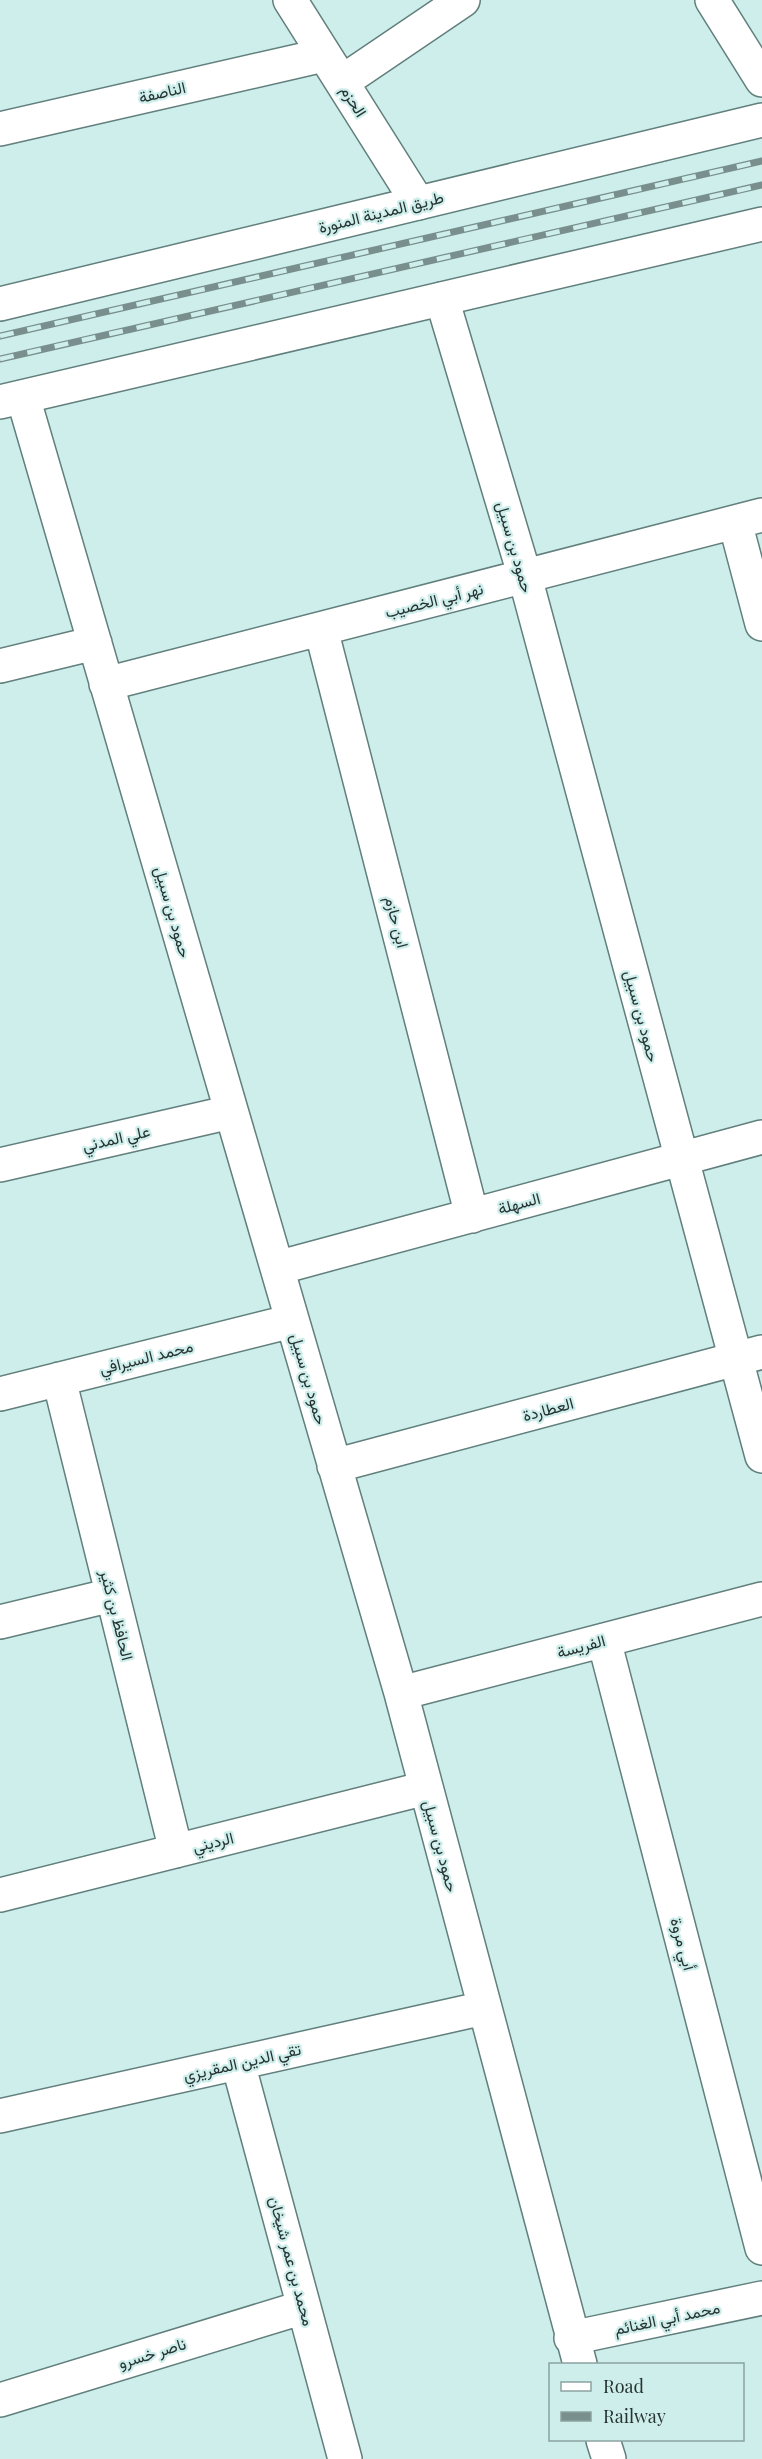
<svg xmlns="http://www.w3.org/2000/svg" width="762" height="2459" viewBox="0 0 762 2459" font-family="'Playfair Display',Vazirmatn,serif">
	<style>
		.lines { fill: none; stroke-linecap: round; stroke-linejoin: round }
		.minor-casing { stroke: #617f7c; stroke-width: 36 }
		.major-casing { stroke: #617f7c; stroke-width: 36 }
		.minor { stroke: #fff; stroke-width: 33 }
		.major { stroke: #fff; stroke-width: 33 }
		.rail-casing { stroke: #788f8d; stroke-width: 7 }
		.rail { stroke: #ceeeeb; stroke-width: 4.5; stroke-dasharray: 14; stroke-linecap: butt }
		.labels { text-anchor: middle; stroke-width: 4.5; stroke-linejoin: round; paint-order: stroke }
		.street-label { font-size: 16px; fill: #263332; stroke: #ceeeeb }
	</style>
	<rect width="100%" height="100%" fill="#ceeeeb"/>
	<g class="lines">
		<defs>
			<path id="minor" d="M290,0L418,203
				M712,0L762,80
				M342,82L463,0
				M0,129L324,55
				M442,299L525,577L762,1456
				M23,397L401,1693L580,2364
				M735,522L762,624
				M321,629L472,1216
				M0,666L95,643
				M106,684L762,515
				M0,1165L231,1112
				M277,1268L762,1137
				M59,1379L176,1851
				M0,1394L292,1321
				M334,1466L762,1352
				M0,1622L112,1595
				M604,1640L762,2248
				M401,1693L762,1599
				M0,1895L426,1788
				M238,2063L345,2459
				M0,2116L484,2008
				M571,2338L762,2298
				M0,2400L304,2307
				M603,2440L609,2459"/>
			<path id="major" d="M0,304L762,120
				M0,402L762,224"/>
		</defs>
		<use href="#minor" class="minor-casing"/>
		<use href="#major" class="major-casing"/>
		<use href="#minor" class="minor"/>
		<use href="#major" class="major"/>
		<defs>
			<path id="rail" d="M0,336L762,161
				M0,359L762,185"/>
		</defs>
		<use href="#rail" class="rail-casing"/>
		<use href="#rail" class="rail"/>
	</g>
	<g class="labels">
		<g class="street-label">
			<text transform="translate(162 92) rotate(-13)" y="6">الناصفة</text>
			<text transform="translate(354 101) rotate(58)" y="6">الحزم</text>
			<text transform="translate(381 212) rotate(-14)" y="6">طريق المدينة المنورة</text>
			<text transform="translate(515 547) rotate(74)" y="6">حمود بن سبيل</text>
			<text transform="translate(434 600) rotate(-14)" y="6">نهر أبي الخصيب</text>
			<text transform="translate(173 912) rotate(74)" y="6">حمود بن سبيل</text>
			<text transform="translate(397 922) rotate(76)" y="6">ابن حازم</text>
			<text transform="translate(642 1016) rotate(75)" y="6">حمود بن سبيل</text>
			<text transform="translate(116 1138) rotate(-13)" y="6">علي المدني</text>
			<text transform="translate(519 1203) rotate(-15)" y="6">السهلة</text>
			<text transform="translate(146 1357) rotate(-14)" y="6">محمد السيرافي</text>
			<text transform="translate(309 1379) rotate(74)" y="6">حمود بن سبيل</text>
			<text transform="translate(548 1409) rotate(-15)" y="6">العطاردة</text>
			<text transform="translate(117 1615) rotate(76)" y="6">الحافظ بن كثير</text>
			<text transform="translate(581 1646) rotate(-15)" y="6">الفريسة</text>
			<text transform="translate(213 1842) rotate(-14)" y="6">الرديني</text>
			<text transform="translate(441 1846) rotate(75)" y="6">حمود بن سبيل</text>
			<text transform="translate(683 1944) rotate(75)" y="6">أبي مروة</text>
			<text transform="translate(242 2062) rotate(-13)" y="6">تقي الدين المقريزي</text>
			<text transform="translate(292 2261) rotate(75)" y="6">محمد بن عمر شيخان</text>
			<text transform="translate(667 2318) rotate(-12)" y="6">محمد أبي الغنائم</text>
			<text transform="translate(152 2353) rotate(-17)" y="6">ناصر خسرو</text>
		</g>
	</g>
	<rect x="549" y="2363" width="195" height="78" fill="#ceeeeb" stroke="#8ba3a1" stroke-width="1.5"/>
	<rect x="561" y="2382" width="30" height="9" fill="#ffffff" stroke="#8ba3a1" stroke-width="1.5"/>
	<text x="603" y="2393" font-size="18" fill="#263332">Road</text>
	<rect x="561" y="2412" width="30" height="9" fill="#788f8d" stroke="#8ba3a1" stroke-width="1.5"/>
	<text x="603" y="2423" font-size="18" fill="#263332">Railway</text>
</svg>
